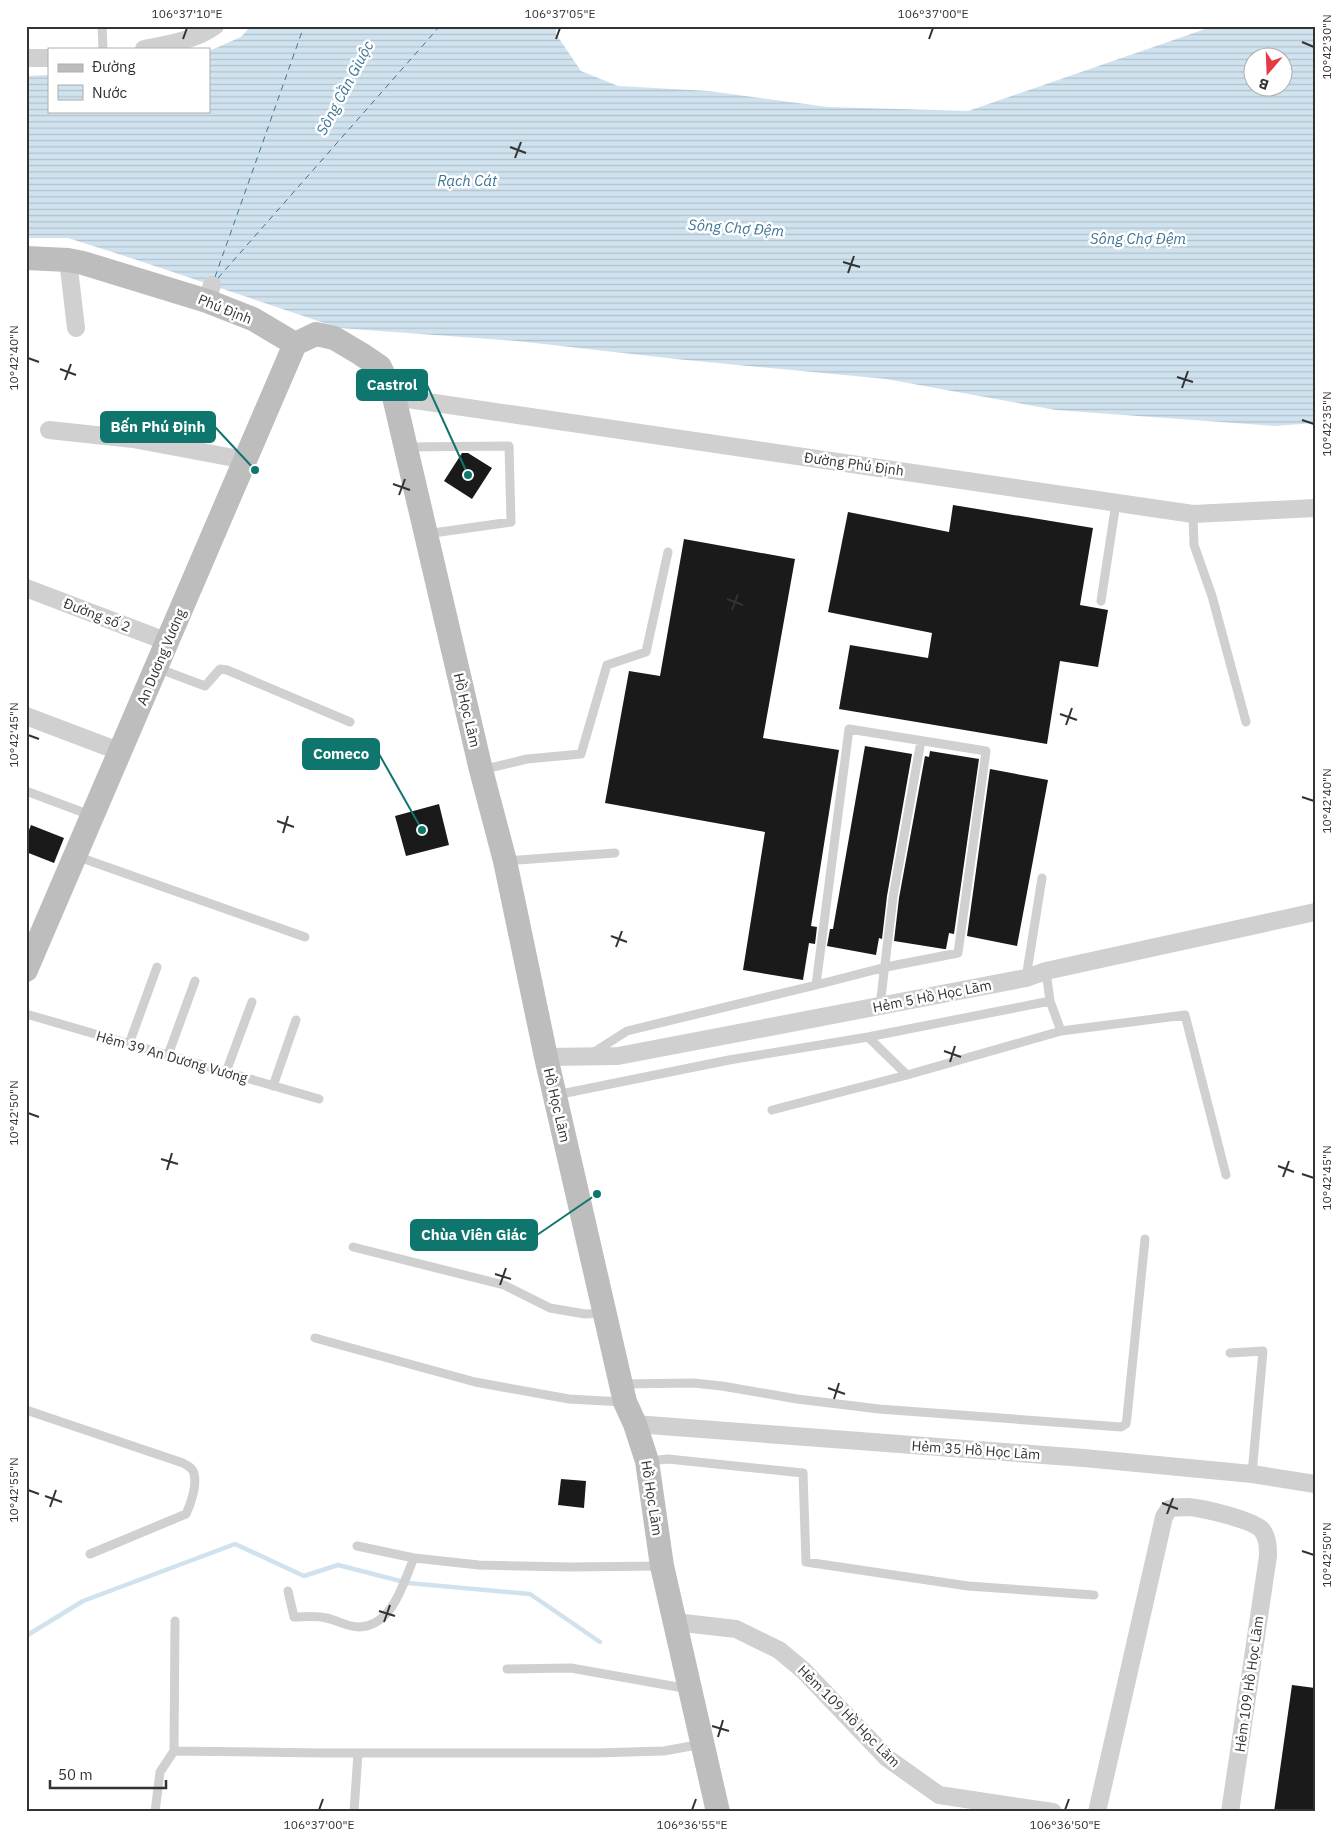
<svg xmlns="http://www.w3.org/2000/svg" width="1341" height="1838" viewBox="0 0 1341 1838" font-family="'IBM Plex Sans',sans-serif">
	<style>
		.water { fill: url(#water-rules); fill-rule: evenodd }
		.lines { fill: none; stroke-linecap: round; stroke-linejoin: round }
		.stream { stroke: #cfe2ee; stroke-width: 4.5 }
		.ferry { stroke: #3f7597; stroke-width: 1; stroke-dasharray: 6 5; stroke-linecap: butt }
		.building { fill: #1a1a1a }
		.lane { stroke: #d0d0d0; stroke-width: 9 }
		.street { stroke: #d0d0d0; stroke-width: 18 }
		.secondary { stroke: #bdbdbd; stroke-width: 24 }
		.ticks { fill: none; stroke: #333; stroke-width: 2 }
		.labels { text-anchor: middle; stroke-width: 5; stroke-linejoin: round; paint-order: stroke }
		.street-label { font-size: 14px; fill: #333; stroke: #fff }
		.water-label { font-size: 15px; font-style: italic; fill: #3f7597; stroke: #fff }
		.leader { fill: none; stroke: #0f766e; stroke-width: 2 }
		.callout-dot { fill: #0f766e; stroke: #fff; stroke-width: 2 }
		.callout { fill: #0f766e; stroke: #0f766e; stroke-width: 2 }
		.callout-label { font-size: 15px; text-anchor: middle; font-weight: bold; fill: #fff }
		.neatline { fill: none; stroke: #333; stroke-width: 2 }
		.ticks-label { font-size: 12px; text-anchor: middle; fill: #333 }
	</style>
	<defs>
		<pattern id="water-rules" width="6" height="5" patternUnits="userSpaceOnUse" patternTransform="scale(1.25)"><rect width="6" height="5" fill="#cfe2ee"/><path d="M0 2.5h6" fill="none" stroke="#b2c2cd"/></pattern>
	</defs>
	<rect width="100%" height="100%" fill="#fff"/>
	<path class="water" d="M251,26H556V34L581,71L618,86L709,91L828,107L968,111L1214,26H1315V423L1275,426L1056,410L886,379L676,359L517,341L339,328L131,258L68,238H26V76L49,75V111H209V51L241,37ZM1254,58H1284V88H1254Z"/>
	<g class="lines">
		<path class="stream" d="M26,1636L83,1601L235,1544L304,1576L338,1565L408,1583L530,1594L600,1642"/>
		<path class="ferry" d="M215,277L304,26
			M218,278L440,26"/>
	</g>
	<path class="building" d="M462,453H468L492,468L472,499L444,481Z
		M953,505L1093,528L1080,605L1108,610L1098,667L1060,661L1047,744L839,709L850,645L928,658L932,633L828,612L848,512L949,532Z
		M684,539L795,559L763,738L839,750L811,926L817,927L815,944L809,943L803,980L743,970L765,832L605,803L629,671L660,676Z
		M865,746L912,754L887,896L882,939L879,938L876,955L827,946L830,929H833Z
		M930,751L979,759L954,934L949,933L946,949H944L894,941L899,898L925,756L929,757Z
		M990,769L1048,780L1017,946L967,936Z
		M439,804L449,845L406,856L395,816Z
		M31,825L64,838L54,863L26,852V838Z
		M561,1479L586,1481L584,1508L558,1505Z
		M1292,1685L1315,1688V1812H1274Z"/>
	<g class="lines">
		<path class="lane" d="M102,26L103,49
			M406,447L509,446L511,522L426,534
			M1193,514L1194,545L1212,596L1246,722
			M1101,601L1116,503
			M157,668L205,686L220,669L227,670L350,722
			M849,729L986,751L958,953L886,967L816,985Z
			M481,770L527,759L581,754L607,665L646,652L668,552
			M26,791L90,815
			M76,856L305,937
			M505,861L615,853
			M1046,971L1050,1001L1061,1031L1185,1015L1226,1175
			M1026,978L1042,878
			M880,1006L893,897L921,741
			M26,1014L319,1099
			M868,1037L907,1075
			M129,1044L157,967
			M591,1054L627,1031L816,985
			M168,1055L195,981
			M226,1072L252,1002
			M273,1086L296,1020
			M556,1095L729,1060L868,1037L1050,1001
			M772,1110L907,1075L1061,1031
			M353,1247L504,1285L550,1308L585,1314L604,1313
			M315,1338L475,1382L569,1399L624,1402
			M1230,1353L1263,1351L1252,1474
			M621,1384L693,1383L722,1386L797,1399L879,1409L1121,1427L1126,1424L1127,1417L1145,1239
			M26,1410L183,1463C188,1466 193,1468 194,1474C197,1485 191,1504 186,1514L90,1554
			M649,1461L668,1459L803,1473L806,1562L968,1586L1094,1595
			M357,1546L414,1558
			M288,1591L294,1617C304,1617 316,1615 326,1618C337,1620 347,1627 359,1627C393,1626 403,1583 414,1558L479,1565L570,1567L662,1566
			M507,1669L571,1668L689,1689
			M174,1751L175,1621
			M155,1812L160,1772L174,1751L322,1753H595L664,1751L702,1744
			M354,1812L358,1753"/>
		<path class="street" d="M144,49C168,44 194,41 215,26
			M26,58H49
			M68,260L76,328
			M207,301L212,285
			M394,397L1193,514L1315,508
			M49,430L133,439L245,460
			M26,588L168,642
			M26,716L121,752
			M546,1057L618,1056L1026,978L1046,971L1315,912
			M635,1424L1084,1458L1252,1474L1315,1484
			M675,1622L736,1629L779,1650L803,1670L887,1758L939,1795L1053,1812
			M1097,1812L1164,1517L1169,1509C1175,1507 1181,1507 1188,1507C1203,1508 1253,1520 1262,1530C1268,1538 1268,1547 1268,1556L1230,1812"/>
		<path class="secondary" d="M26,258L68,260L83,263L207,301L253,319L295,344
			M295,344L316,334L334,338L361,354L380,367L394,397L481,770L505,861L546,1057L625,1402L635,1424L647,1461L662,1566L718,1812
			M26,970L295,344"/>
	</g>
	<path class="ticks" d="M183,39L187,28M556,39L560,28M929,39L933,28M1302,42L1314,47M510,147L526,153M515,158L521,142M843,262L860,267M848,273L854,256M28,358L39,362M60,369L76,375M1177,377L1193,382M65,380L71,364M1182,388L1188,371M1302,420L1314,424M393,484L410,490M399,495L405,479M727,599L743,605M732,610L738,594M1060,714L1077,720M1066,725L1072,708M28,735L39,739M1302,797L1314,801M277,821L294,827M283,833L288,816M611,936L627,942M616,947L622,931M944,1051L961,1057M950,1062L955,1046M28,1113L39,1117M161,1159L178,1164M1278,1166L1294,1172M167,1170L172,1153M1302,1174L1314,1178M1283,1177L1289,1161M495,1274L511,1279M500,1285L506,1268M828,1388L845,1394M834,1399L839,1383M28,1490L39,1494M45,1496L62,1502M1162,1503L1178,1509M50,1507L56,1490M1167,1514L1173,1498M1302,1551L1314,1555M379,1611L395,1616M384,1622L390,1605M712,1726L729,1731M718,1737L723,1720M319,1810L323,1799M692,1810L696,1799M1065,1810L1069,1799"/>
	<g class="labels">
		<g class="street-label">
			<text transform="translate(225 309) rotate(22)" y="5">Phú Định</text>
			<text transform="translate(854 464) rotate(8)" y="5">Đường Phú Định</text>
			<text transform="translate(97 615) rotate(21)" y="5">Đường số 2</text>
			<text transform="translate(161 657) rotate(-67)" y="5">An Dương Vương</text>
			<text transform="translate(467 710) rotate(77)" y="5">Hồ Học Lãm</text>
			<text transform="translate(932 996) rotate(-11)" y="5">Hẻm 5 Hồ Học Lãm</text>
			<text transform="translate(172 1057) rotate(16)" y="5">Hẻm 39 An Dương Vương</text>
			<text transform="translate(557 1105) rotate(77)" y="5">Hồ Học Lãm</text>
			<text transform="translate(976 1450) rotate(4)" y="5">Hẻm 35 Hồ Học Lãm</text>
			<text transform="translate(652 1498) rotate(81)" y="5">Hồ Học Lãm</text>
			<text transform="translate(1249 1684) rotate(-82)" y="5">Hẻm 109 Hồ Học Lãm</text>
			<text transform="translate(849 1716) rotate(45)" y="5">Hẻm 109 Hồ Học Lãm</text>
		</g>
		<g class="water-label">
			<text transform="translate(345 88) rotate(-62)" y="5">Sông Cần Giuộc</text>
			<text x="467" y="186">Rạch Cát</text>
			<text transform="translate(736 228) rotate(4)" y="5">Sông Chợ Đệm</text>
			<text x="1138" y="244">Sông Chợ Đệm</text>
		</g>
	</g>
	<path class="leader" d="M468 475L427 385M255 470L215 427M422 830L379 754M597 1194L537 1235"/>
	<g class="callout-dot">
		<circle cx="468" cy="475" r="5"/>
		<circle cx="255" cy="470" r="5"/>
		<circle cx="422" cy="830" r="5"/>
		<circle cx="597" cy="1194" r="5"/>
	</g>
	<g class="callout">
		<rect x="357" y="370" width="70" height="30" rx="5"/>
		<rect x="101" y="412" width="114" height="30" rx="5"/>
		<rect x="303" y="739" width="76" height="30" rx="5"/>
		<rect x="411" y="1220" width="126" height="30" rx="5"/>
	</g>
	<g class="callout-label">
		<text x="392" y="390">Castrol</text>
		<text x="158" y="432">Bến Phú Định</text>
		<text x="341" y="759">Comeco</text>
		<text x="474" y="1240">Chùa Viên Giác</text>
	</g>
	<rect width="1341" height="1838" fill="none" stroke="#ffffff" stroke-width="55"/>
	<rect x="48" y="48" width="162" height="65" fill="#ffffff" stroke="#adadad"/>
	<rect x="58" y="64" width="25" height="8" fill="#bdbdbd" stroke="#adadad"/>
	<text x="92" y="72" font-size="15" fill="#333333">Đường</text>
	<rect x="58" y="85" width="25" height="15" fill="url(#water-rules)" stroke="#adadad"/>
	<text x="92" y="98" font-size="15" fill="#333333">Nước</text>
	<g transform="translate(1268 72) rotate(199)"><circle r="24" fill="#ffffff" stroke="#adadad"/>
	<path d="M0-4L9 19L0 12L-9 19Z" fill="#e63946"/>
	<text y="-8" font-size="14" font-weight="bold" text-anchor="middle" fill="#333333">B</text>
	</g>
	<path d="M50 1780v8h116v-8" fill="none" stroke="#333333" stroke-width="2.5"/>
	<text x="58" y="1780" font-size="15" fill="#333333" stroke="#ffffff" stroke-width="4" paint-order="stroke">50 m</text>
	<rect x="28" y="28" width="1286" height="1782" class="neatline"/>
	<g class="ticks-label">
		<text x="187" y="18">106°37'10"E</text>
		<text x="560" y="18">106°37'05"E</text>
		<text x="933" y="18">106°37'00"E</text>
		<text transform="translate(1327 47) rotate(-90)" y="4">10°42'30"N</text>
		<text transform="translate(14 358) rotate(-90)" y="4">10°42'40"N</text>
		<text transform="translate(1327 424) rotate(-90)" y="4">10°42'35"N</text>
		<text transform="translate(14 735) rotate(-90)" y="4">10°42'45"N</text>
		<text transform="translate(1327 801) rotate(-90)" y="4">10°42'40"N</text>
		<text transform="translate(14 1113) rotate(-90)" y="4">10°42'50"N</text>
		<text transform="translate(1327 1178) rotate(-90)" y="4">10°42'45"N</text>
		<text transform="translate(14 1490) rotate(-90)" y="4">10°42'55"N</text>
		<text transform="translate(1327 1555) rotate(-90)" y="4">10°42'50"N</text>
		<text x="319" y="1829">106°37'00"E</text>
		<text x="692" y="1829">106°36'55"E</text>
		<text x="1065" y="1829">106°36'50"E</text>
	</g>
</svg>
